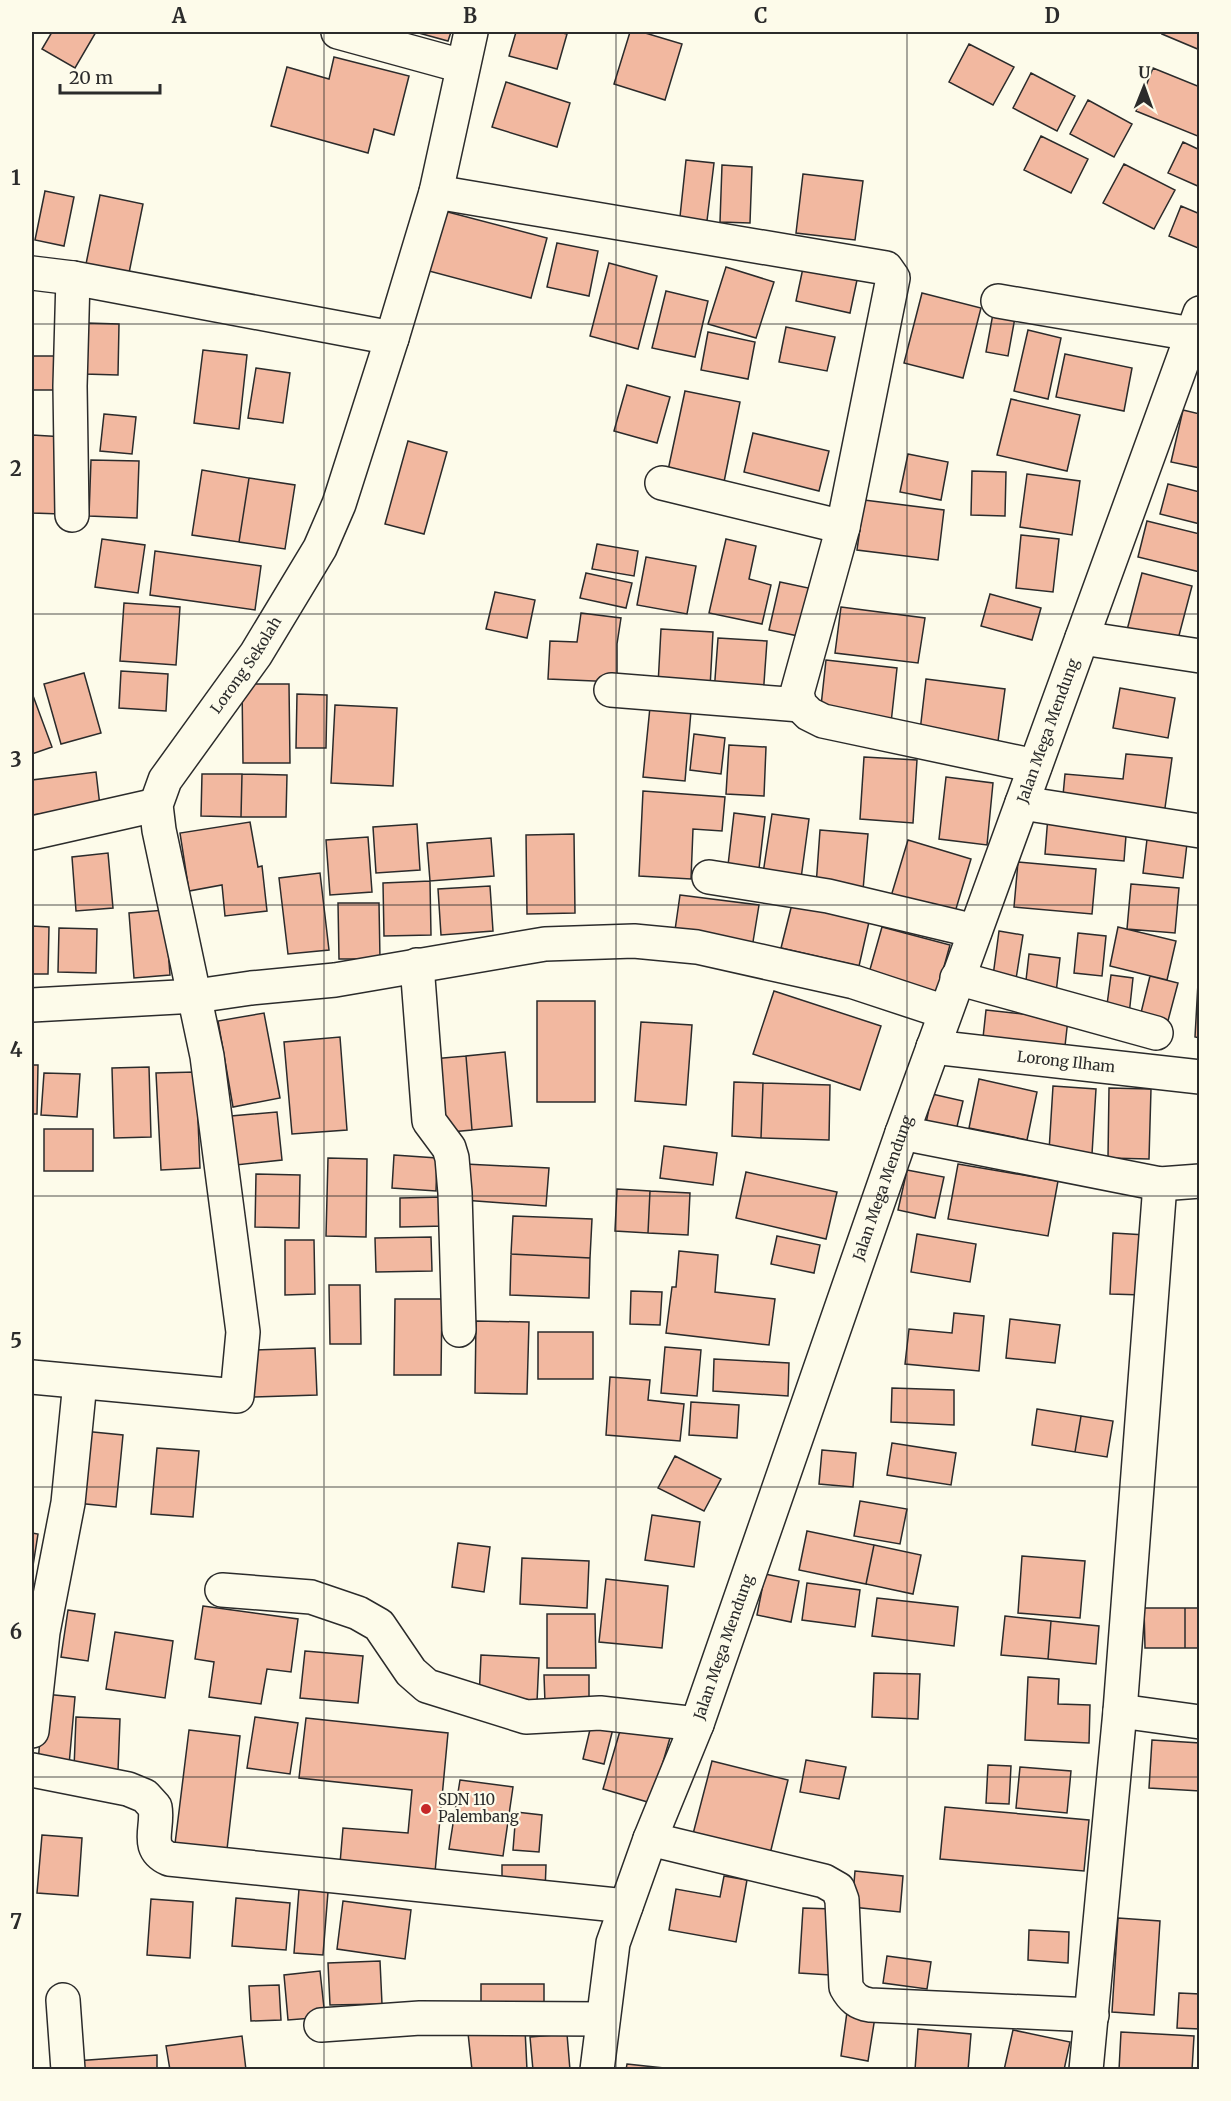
<svg xmlns="http://www.w3.org/2000/svg" width="1231" height="2101" viewBox="0 0 1231 2101" font-family="Merriweather,serif">
	<style>
		.building { fill: #f2b8a0; stroke: #2b2b2b; stroke-width: 1.5 }
		.lines { fill: none; stroke-linecap: round; stroke-linejoin: round }
		.minor-casing { stroke: #2b2b2b; stroke-width: 36 }
		.minor { stroke: #fdfbea; stroke-width: 33 }
		.grid { fill: none; stroke: #2b2b2b; stroke-width: 1.5; stroke-opacity: 0.55 }
		.poi-dot { fill: #c62828; stroke: #fdfbea; stroke-width: 2 }
		.labels { text-anchor: middle; stroke-width: 4.5; stroke-linejoin: round; paint-order: stroke }
		.street-label { font-size: 15px; fill: #2b2b2b; stroke: #fdfbea }
		.poi-label { font-size: 15px; fill: #2b2b2b; stroke: #fdfbea; text-anchor: start }
		.neatline { fill: none; stroke: #2b2b2b; stroke-width: 2 }
		.grid-label { font-size: 20px; text-anchor: middle; font-weight: bold; fill: #2b2b2b }
	</style>
	<rect width="100%" height="100%" fill="#fdfbea"/>
	<path class="building" d="M52,32H96L75,68L42,49Z
		M415,32H451L448,41Z
		M516,32H558L567,34L557,69L509,56Z
		M630,32H642L682,44L665,100L614,84Z
		M1163,32H1200V50L1162,34Z
		M969,44L1014,67L993,105L949,82Z
		M334,57L409,76L394,135L374,129L368,153L271,126L287,67L329,79Z
		M1153,68L1200,87V137L1136,111Z
		M1031,73L1075,96L1057,131L1013,108Z
		M506,82L570,103L557,147L492,127Z
		M1088,100L1132,124L1114,157L1070,134Z
		M1041,136L1088,159L1071,193L1024,170Z
		M1183,142L1200,150V187L1168,173Z
		M686,160L714,163L706,229L679,226Z
		M1124,164L1175,190L1154,229L1103,203Z
		M722,165L752,167L750,223L720,222Z
		M803,174L863,181L855,240L796,233Z
		M45,191L74,197L64,246L35,240Z
		M100,195L143,204L129,273L86,264Z
		M1181,206L1200,214L1198,248L1169,236Z
		M444,211L547,238L531,298L429,271Z
		M557,243L598,251L589,296L547,287Z
		M609,263L657,276L638,349L590,336Z
		M726,267L774,282L756,338L708,324Z
		M803,268L857,280L850,313L796,301Z
		M666,291L708,301L695,357L652,348Z
		M922,293L981,308L963,378L904,363Z
		M994,308L1016,312L1008,356L986,352Z
		M86,323L119,324L118,375L84,374Z
		M786,327L835,337L827,371L779,362Z
		M1028,330L1061,338L1048,399L1014,391Z
		M708,332L755,342L748,379L701,370Z
		M203,350L247,355L239,429L194,423Z
		M1065,354L1132,368L1124,411L1056,397Z
		M32,356H63V390H32Z
		M256,368L290,373L283,423L248,418Z
		M627,385L670,397L657,443L614,431Z
		M685,391L740,402L723,487L667,475Z
		M1011,399L1080,415L1067,471L997,455Z
		M1183,410L1200,414V468L1171,462Z
		M104,414L136,417L132,454L100,451Z
		M753,433L829,451L819,491L744,472Z
		M32,435L65,437L61,514L32,513Z
		M408,441L447,452L424,534L385,524Z
		M908,454L948,462L941,500L900,492Z
		M91,460L139,461L137,518L89,516Z
		M202,470L249,478L239,542L192,535Z
		M972,471L1006,472L1005,516L971,515Z
		M1027,474L1080,481L1072,535L1020,527Z
		M249,478L295,485L285,549L239,542Z
		M1168,484L1200,492V524L1160,514Z
		M864,500L944,510L938,560L857,550Z
		M1147,521L1200,534V572L1138,557Z
		M1021,535L1059,539L1053,592L1016,588Z
		M102,539L145,545L138,593L95,587Z
		M726,539L756,546L749,579L771,585L762,624L709,613Z
		M597,544L638,551L634,576L592,569Z
		M155,551L261,566L255,610L150,595Z
		M646,557L696,566L687,614L637,605Z
		M586,573L632,583L626,608L580,598Z
		M1142,573L1192,586L1177,643L1127,630Z
		M780,582L813,589L803,637L769,630Z
		M495,592L535,600L527,638L486,629Z
		M990,594L1041,608L1032,640L981,626Z
		M124,603L180,607L176,665L120,661Z
		M841,607L925,618L918,663L835,653Z
		M581,613L621,618L617,644V682L548,679L550,641L577,642Z
		M661,629L713,632L710,688L658,685Z
		M718,638L767,641L763,697L714,693Z
		M826,660L897,668L891,723L820,715Z
		M121,671L168,674L166,711L119,708Z
		M84,673L101,733L61,744L44,684Z
		M926,679L1005,689L998,741L920,731Z
		M242,684H289L290,763H243Z
		M1120,688L1175,698L1168,738L1113,728Z
		M32,693L52,747L32,754Z
		M297,694L327,695L326,748H296Z
		M335,705L397,708L393,786L331,783Z
		M650,707L691,711L685,781L643,777Z
		M694,734L725,738L721,774L690,770Z
		M729,745L766,747L764,796L726,794Z
		M1126,754L1172,758L1164,815L1062,806L1065,774L1123,779Z
		M864,757L917,760L913,823L860,819Z
		M96,772L100,806L32,815V780Z
		M202,774H242L241,817L201,816Z
		M242,774L287,775L286,817H241Z
		M946,777L993,783L987,845L939,839Z
		M643,791L725,797L722,831L693,829L691,879L639,876Z
		M734,813L765,817L758,877L727,874Z
		M772,814L809,819L800,886L762,880Z
		M1048,816L1127,823L1124,861L1045,854Z
		M250,822L258,867L262,866L267,911L225,916L222,885L189,891L180,833Z
		M417,824L420,870L376,873L373,827Z
		M820,830L868,834L863,890L816,886Z
		M1148,831L1188,835L1183,878L1143,873Z
		M574,834L575,913L527,914L526,835Z
		M368,837L372,892L330,895L326,840Z
		M491,838L494,876L430,881L427,843Z
		M908,840L971,859L952,922L889,903Z
		M108,853L113,908L76,911L72,857Z
		M1018,862L1096,869L1092,914L1014,907Z
		M320,873L329,950L288,954L279,878Z
		M430,881L431,935L384,936L383,883Z
		M1131,884L1179,888L1175,933L1127,929Z
		M490,886L493,931L441,935L438,889Z
		M680,895L759,905L752,948L674,937Z
		M338,903H379L380,959H339Z
		M792,904L869,922L859,966L781,948Z
		M165,910L170,975L134,978L129,913Z
		M32,926L49,927L48,974H32Z
		M882,927L950,945L935,999L867,980Z
		M1118,927L1176,941L1167,980L1110,966Z
		M59,928L97,929L96,973L58,972Z
		M999,931L1023,935L1016,979L993,976Z
		M1078,933L1106,936L1102,976L1074,973Z
		M1029,954L1060,958L1056,993L1025,989Z
		M1111,975L1133,978L1129,1015L1106,1012Z
		M1150,976L1178,983L1165,1032L1138,1025Z
		M1198,983H1200V1038L1195,1037Z
		M774,991L881,1026L860,1090L753,1054Z
		M537,1001H595V1102H537Z
		M986,1010L1068,1019L1064,1055L982,1047Z
		M264,1013L280,1098L233,1107L218,1021Z
		M641,1022L692,1025L686,1105L635,1101Z
		M340,1037L347,1130L292,1134L284,1042Z
		M505,1052L512,1126L472,1130L466,1056Z
		M466,1056L472,1130L440,1133L432,1059Z
		M32,1065H38L37,1114H32Z
		M149,1067L151,1137L114,1138L112,1068Z
		M196,1072L200,1168L161,1170L156,1073Z
		M44,1073L80,1074L77,1117L41,1115Z
		M979,1079L1037,1092L1027,1140L969,1128Z
		M734,1082L763,1083L761,1138L732,1136Z
		M763,1083L830,1085L829,1140L761,1138Z
		M1053,1086L1096,1089L1092,1154L1049,1151Z
		M1109,1088L1151,1089L1149,1159L1108,1158Z
		M932,1094L963,1101L955,1135L925,1128Z
		M277,1112L282,1160L236,1165L231,1116Z
		M44,1129H93V1171H44Z
		M664,1146L717,1153L713,1185L660,1178Z
		M394,1155L437,1158L436,1191L392,1188Z
		M328,1158L367,1159L366,1237L326,1236Z
		M465,1164L549,1168L546,1206L463,1200Z
		M958,1164L1058,1181L1048,1236L948,1219Z
		M907,1170L944,1177L935,1218L898,1210Z
		M746,1172L837,1192L826,1239L736,1218Z
		M256,1174L300,1175L299,1228L255,1227Z
		M617,1189L650,1191L648,1233L615,1231Z
		M650,1191L690,1193L688,1235L648,1233Z
		M444,1197L445,1226L400,1227V1198Z
		M513,1216L592,1219L590,1258L511,1254Z
		M1113,1233L1146,1235L1143,1295L1110,1294Z
		M917,1234L976,1244L970,1282L911,1272Z
		M777,1236L820,1245L814,1273L771,1264Z
		M431,1237L432,1271L376,1272L375,1238Z
		M285,1240H314L315,1294L285,1295Z
		M679,1251L718,1255L715,1292L775,1299L769,1345L666,1333L672,1287H676Z
		M511,1254L590,1258L589,1298L510,1295Z
		M329,1285H360L361,1344H330Z
		M631,1291L662,1292L660,1325L630,1324Z
		M395,1299H442L441,1375H394Z
		M954,1313L984,1316L979,1371L905,1364L909,1329L952,1333Z
		M1010,1319L1060,1325L1055,1363L1006,1358Z
		M476,1321L529,1322L527,1394L475,1393Z
		M538,1332H593V1379H538Z
		M665,1347L701,1350L697,1396L661,1393Z
		M315,1348L317,1395L254,1397L253,1350Z
		M714,1359L789,1363L788,1396L713,1391Z
		M610,1377L650,1380L648,1400L684,1404L680,1441L606,1435Z
		M892,1388L954,1390V1425L891,1422Z
		M691,1402L739,1405L737,1438L689,1435Z
		M1037,1409L1081,1416L1075,1452L1032,1445Z
		M1081,1416L1113,1421L1107,1457L1075,1452Z
		M83,1431L123,1435L116,1507L76,1503Z
		M892,1443L956,1453L951,1485L887,1475Z
		M157,1448L199,1451L193,1517L151,1514Z
		M822,1450L856,1453L853,1487L819,1484Z
		M675,1456L721,1479L704,1511L658,1488Z
		M860,1501L907,1509L900,1544L854,1536Z
		M652,1515L700,1522L694,1567L645,1560Z
		M807,1531L874,1545L866,1584L799,1570Z
		M32,1533L38,1534L32,1572Z
		M458,1543L490,1547L484,1592L452,1587Z
		M874,1545L921,1555L913,1594L866,1584Z
		M1022,1556L1085,1561L1080,1618L1018,1613Z
		M522,1558L589,1561L587,1608L520,1604Z
		M765,1574L799,1581L791,1622L757,1615Z
		M606,1579L668,1586L662,1648L599,1642Z
		M807,1583L860,1590L855,1627L802,1620Z
		M877,1598L958,1607L954,1646L872,1636Z
		M203,1606L298,1619L291,1672L267,1669L261,1704L209,1697L214,1662L195,1659Z
		M1144,1608H1185V1648H1145Z
		M1185,1608H1200V1648H1185Z
		M68,1610L95,1614L88,1661L61,1657Z
		M547,1614H595L596,1668H547Z
		M1005,1616L1051,1621L1048,1659L1001,1655Z
		M1051,1621L1099,1626L1096,1664L1048,1659Z
		M115,1632L173,1641L165,1698L106,1689Z
		M305,1651L363,1656L358,1703L300,1698Z
		M481,1655L539,1658L537,1702L479,1699Z
		M874,1673L920,1674L918,1719L872,1717Z
		M544,1675H589V1703H545Z
		M1028,1677L1059,1679L1058,1704L1090,1705L1089,1743L1025,1740Z
		M44,1694L75,1697L69,1765L38,1762Z
		M76,1717L120,1719L118,1771L74,1769Z
		M255,1717L298,1723L290,1774L247,1768Z
		M306,1718L448,1733L434,1883L339,1875L343,1828L408,1833L412,1790L299,1778Z
		M592,1721L614,1725L604,1764L583,1759Z
		M622,1724L670,1738L651,1803L603,1789Z
		M189,1730L240,1736L226,1858L174,1852Z
		M1152,1740L1200,1743V1791L1149,1788Z
		M806,1760L846,1767L839,1799L800,1792Z
		M712,1761L788,1780L770,1854L693,1834Z
		M988,1765L1011,1766L1009,1804L986,1803Z
		M1020,1767L1071,1771L1067,1813L1016,1808Z
		M460,1780L513,1787L503,1856L449,1849Z
		M945,1807L1089,1820L1084,1871L940,1859Z
		M516,1812L542,1815L539,1852L513,1850Z
		M42,1835L82,1838L78,1896L37,1893Z
		M502,1865H546L545,1892L502,1891Z
		M855,1871L903,1876L900,1912L852,1907Z
		M724,1876L747,1880L736,1942L669,1930L676,1889L720,1897Z
		M299,1889L328,1892L323,1955L294,1953Z
		M236,1898L290,1903L286,1950L232,1946Z
		M151,1899L193,1902L190,1958L147,1955Z
		M343,1901L411,1910L405,1959L337,1949Z
		M803,1908L833,1909L830,1975L799,1973Z
		M1118,1918L1160,1921L1154,2015L1112,2012Z
		M1029,1930L1069,1932L1068,1963L1028,1960Z
		M887,1956L931,1962L927,1989L883,1983Z
		M380,1961L382,2004L330,2005L328,1963Z
		M320,1971L325,2017L288,2020L284,1975Z
		M481,1984H544V2016H481Z
		M279,1985L281,2020L251,2021L249,1986Z
		M1179,1993L1200,1994V2029L1177,2028Z
		M847,2012L875,2017L868,2061L841,2056Z
		M525,2029L527,2070H472L468,2033Z
		M918,2029L971,2034L968,2070H915Z
		M1013,2030L1070,2042L1064,2070H1004Z
		M1121,2032L1194,2036L1192,2070H1119Z
		M567,2034L570,2070H533L530,2037Z
		M242,2036L246,2070H170L166,2046Z
		M157,2055V2070H75V2061Z
		M627,2064L673,2069V2070H626Z"/>
	<g class="lines">
		<defs>
			<g id="minor">
				<path d="M338,32L462,66"/>
				<path d="M436,192L886,268L893,278L843,527L797,693L800,705L809,714L823,721L1035,766"/>
				<path d="M32,273L73,278L392,338"/>
				<path d="M998,301L1192,334"/>
				<path d="M662,483L843,527"/>
				<path d="M72,515L70,386L73,278"/>
				<path d="M1082,638L1200,656"/>
				<path d="M611,690L800,705"/>
				<path d="M1022,803L1200,831"/>
				<path d="M32,833L156,805"/>
				<path d="M709,877L828,896L975,931"/>
				<path d="M417,965L429,1121L449,1148L452,1158L455,1193L459,1330"/>
				<path d="M957,978L1156,1033"/>
				<path d="M32,1005L196,996L251,988L335,980L545,944L634,941L697,947L854,982L945,1012"/>
				<path id="s1" d="M933,1047L1200,1077"/>
				<path d="M902,1133L1160,1184L1200,1181"/>
				<path id="s2" d="M32,1377L237,1396L243,1332L207,1056L159,830L156,805L165,780L256,654L320,548L339,504L392,338L436,192L471,32"/>
				<path d="M222,1590L311,1597L358,1613L379,1625L411,1672L427,1686L526,1717L600,1713L697,1724"/>
				<path d="M1120,1711L1200,1722"/>
				<path d="M32,1731L43,1632L68,1503L80,1382"/>
				<path d="M32,1770L128,1789L145,1796L155,1807C159,1828 144,1848 169,1859L626,1906"/>
				<path d="M650,1839L824,1881L838,1889L842,1900L846,1987C852,1998 858,2003 870,2005L1092,2015"/>
				<path d="M63,2000L68,2070"/>
				<path d="M321,2025L420,2018L603,2019"/>
				<path id="s3" d="M597,2070L613,1943L650,1839L697,1724L902,1133L1200,313"/>
				<path d="M1086,2070L1120,1711L1160,1184"/>
			</g>
		</defs>
		<use href="#minor" class="minor-casing"/>
		<use href="#minor" class="minor"/>
	</g>
	<path class="grid" d="M324,32V2070M616,32V2070M907,32V2070M32,324H1200M32,614H1200M32,905H1200M32,1196H1200M32,1487H1200M32,1777H1200"/>
	<circle class="poi-dot" cx="426" cy="1809" r="6"/>
	<g class="labels">
		<g class="street-label">
			<text dy="5" stroke="none"><textPath href="#s2" startOffset="972">Lorong Sekolah</textPath></text>
			<text dy="5" stroke="none"><textPath href="#s3" startOffset="1416">Jalan Mega Mendung</textPath></text>
			<text dy="5" stroke="none"><textPath href="#s1" startOffset="134">Lorong Ilham</textPath></text>
			<text dy="5" stroke="none"><textPath href="#s3" startOffset="930">Jalan Mega Mendung</textPath></text>
			<text dy="5" stroke="none"><textPath href="#s3" startOffset="444">Jalan Mega Mendung</textPath></text>
		</g>
		<g class="poi-label">
			<text x="438" y="1805">SDN 110<tspan x="438" dy="17">Palembang</tspan></text>
		</g>
	</g>
	<rect width="1231" height="2101" fill="none" stroke="#fdfbea" stroke-width="66"/>
	<g transform="translate(1144 87) rotate(1)" stroke="#fdfbea" stroke-width="4.5" paint-order="stroke">
	<path d="M0-4.5L10 22L0 15L-10 22Z" fill="#2b2b2b"/>
	<text y="-9" font-size="16" font-weight="bold" text-anchor="middle" fill="#2b2b2b">U</text>
	</g>
	<path d="M60 84v9h100v-9" fill="none" stroke="#2b2b2b" stroke-width="3"/>
	<text x="69" y="84" font-size="18" fill="#2b2b2b" stroke="#fdfbea" stroke-width="4.5" paint-order="stroke">20 m</text>
	<rect x="33" y="33" width="1165" height="2035" class="neatline"/>
	<g class="grid-label">
		<text x="179" y="23">A</text>
		<text x="470" y="23">B</text>
		<text x="761" y="23">C</text>
		<text x="1052" y="23">D</text>
		<text x="16" y="185">1</text>
		<text x="16" y="476">2</text>
		<text x="16" y="767">3</text>
		<text x="16" y="1057">4</text>
		<text x="16" y="1348">5</text>
		<text x="16" y="1639">6</text>
		<text x="16" y="1929">7</text>
	</g>
</svg>
